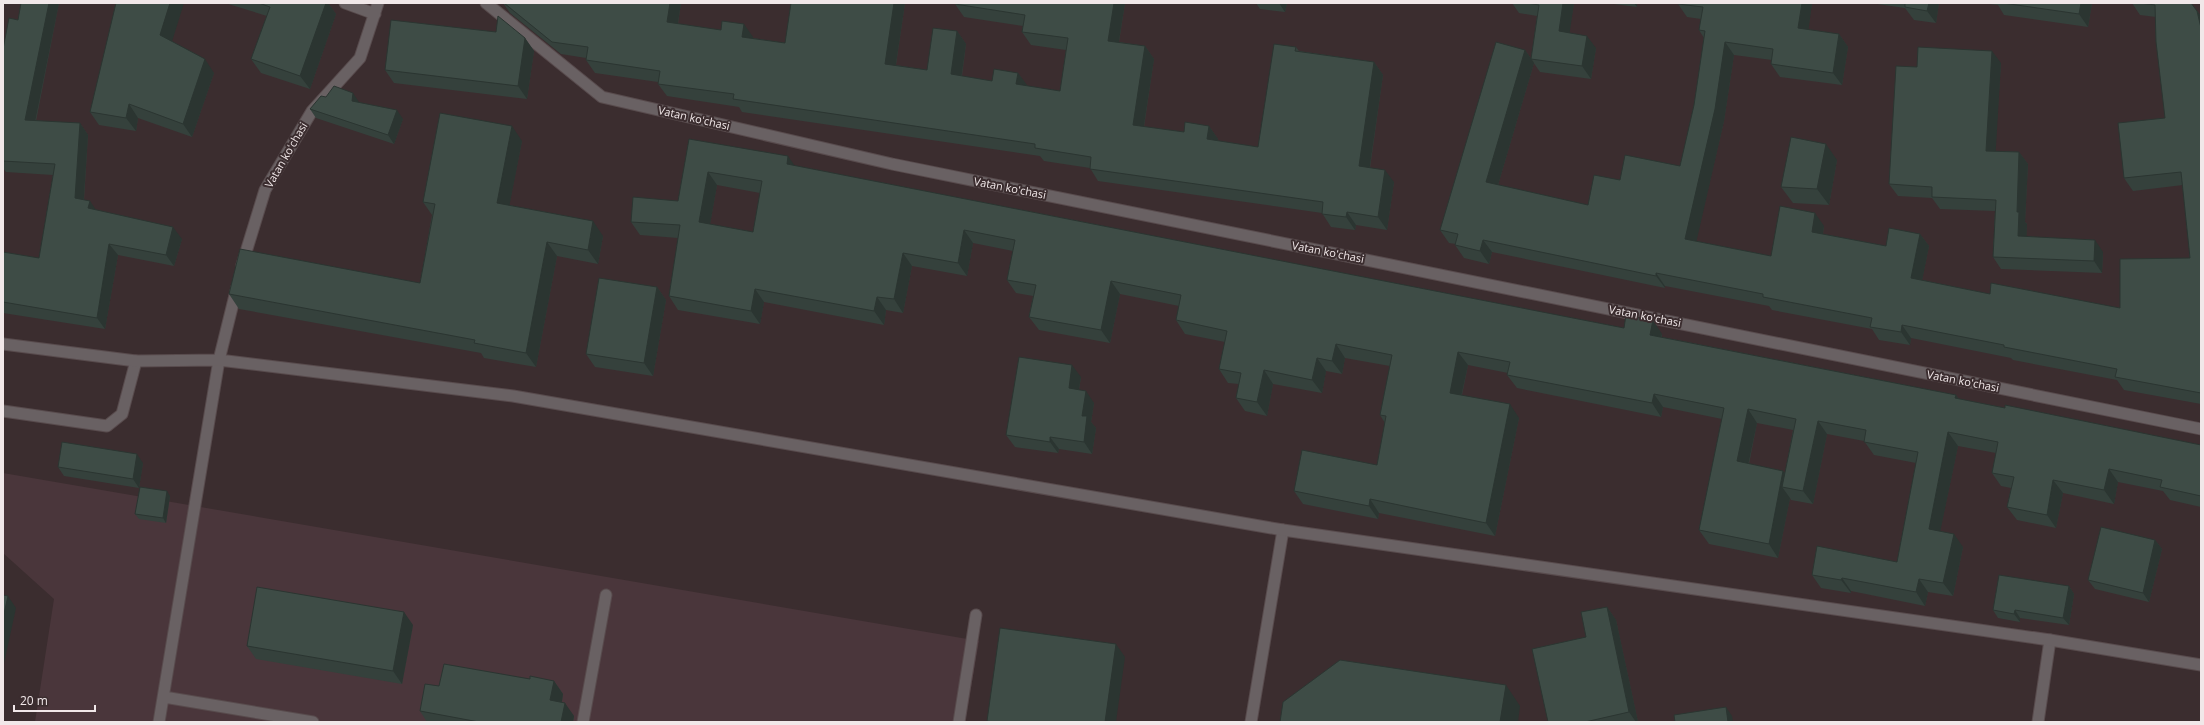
<svg xmlns="http://www.w3.org/2000/svg" width="2204" height="725" viewBox="0 0 2204 725" font-family="'Open Sans',sans-serif">
	<style>
		.built { fill: #4a363b }
		.lines { fill: none; stroke-linecap: round; stroke-linejoin: round }
		.service-casing { stroke: #584b4d; stroke-width: 13 }
		.minor-casing { stroke: #584b4d; stroke-width: 13 }
		.service { stroke: #696163; stroke-width: 11 }
		.minor { stroke: #696163; stroke-width: 11 }
		.wall { fill: #35413c; fill-rule: evenodd }
		.shaded-wall { fill: #2b3531 }
		.building { fill: #3e4c46; stroke: #2b3531; fill-rule: evenodd }
		.labels { text-anchor: middle; stroke-width: 4; stroke-linejoin: round; paint-order: stroke }
		.street-label { font-size: 11px; fill: #f1e8e9; stroke: #3b2d2f }
	</style>
	<rect width="100%" height="100%" fill="#3b2d2f"/>
	<path class="built" d="M3,473L979,641L965,722H35L54,599L3,553Z"/>
	<g class="lines">
		<defs>
			<path id="service" d="M3,411L107,426L122,414L136,361
				M164,697L313,722
				M159,722L219,360
				M583,722L606,595
				M1251,722L1283,530
				M2038,722L2050,640"/>
			<path id="minor" d="M345,3L375,14
				M486,3L602,97L892,164L2201,429
				M242,265L265,190L312,111L360,58L378,3
				M3,344L136,361L219,360L513,396L1283,530L2050,640L2201,665
				M219,360L237,287
				M959,722L976,615"/>
		</defs>
		<use href="#service" class="service-casing"/>
		<use href="#minor" class="minor-casing"/>
		<use href="#service" class="service"/>
		<use href="#minor" class="minor"/>
	</g>
	<path class="wall" d="M59,3L36,121L80,123L88,135L84,200L96,210L182,239L174,266L118,255L105,329L3,313V252L39,258L53,175L6,172L3,168V49L18,20Z
		M225,3H328L336,14L310,89L261,73L251,59L267,16Z
		M503,3H681L678,24L753,37V38L785,43L905,3L896,65L927,70L957,31L966,44L962,76L992,81L1018,73L1027,86L1060,91L1066,50L1031,45L1022,32L1023,26L964,17L955,4V3H1125L1119,42L1145,46L1154,59L1144,127L1184,132L1209,126L1218,139L1217,141L1258,147L1296,47L1299,51L1374,62L1383,75L1370,168L1394,182L1387,230L1356,225L1355,230L1331,227L1322,213L1098,181L1090,168L1044,161L1040,156L742,112L739,107L667,96L658,84V82L595,73L586,60V58L561,54L510,13Z
		M1256,3H1287L1285,12L1260,9Z
		M1512,3H1574L1569,33L1596,48L1591,79L1540,72L1531,59L1537,16L1519,13Z
		M1606,3H1637V7Z
		M1812,3L1808,30L1839,34L1848,47L1842,85L1780,77L1771,64L1772,60L1734,55L1724,121L1696,241L1771,256L1824,226L1823,234L1886,246L1920,234L1929,246L1922,280L1990,294L2120,308L2190,258L2183,185L2133,191L2124,178L2165,118L2156,17L2140,15L2132,3H2191L2201,16V404L2124,390L2117,380L2013,360L2011,358L1911,338L1910,345L1879,340L1872,329L1772,310L1769,306L1665,286V288L1492,252L1489,264L1464,258L1455,245L1456,244L1449,243L1440,230L1525,50L1534,63L1498,185L1588,205L1620,180L1680,166L1694,105L1704,38L1699,30L1701,19L1687,17L1678,4Z
		M1870,3H1939L1936,23L1914,20L1905,8Z
		M1981,3H2092L2088,27L2004,15L1998,5Z
		M525,38L534,51L527,99L394,83L385,70Z
		M172,41L214,73L192,137L138,118L136,131L99,125L90,112Z
		M2001,63L1995,151L2019,152L2028,164L2025,222L2027,224L2026,237L2103,252L2102,273L2001,269L1993,257L1995,211L1940,209L1932,198L1898,196L1889,184L1917,67Z
		M359,102V103L403,119L394,144L316,118L310,109Z
		M689,139L795,166L1624,328L1662,334V337L1956,395L1959,399L2201,445V507L2170,500L2163,491L2118,482L2114,504L2063,493L2056,528L2017,520L2007,507L2011,488L2001,486L1992,473L1996,453L1958,446L1940,531L1963,547L1953,596L1928,592L1925,606L1851,591V593L1821,588L1812,575L1897,562L1916,463L1874,455L1864,441L1827,434L1813,504L1791,500L1790,498L1778,558L1709,544L1699,530L1722,419L1663,407L1661,417L1517,388L1507,375L1508,373L1468,365L1462,395L1519,418L1495,536L1379,513L1378,519L1303,504L1294,491L1377,465L1385,423L1380,415L1390,366L1345,358L1342,374L1326,371L1322,393L1273,384L1267,416L1245,411L1236,398L1239,384L1228,383L1219,369L1225,342L1185,334L1176,320L1179,306L1120,294L1110,343L1039,330L1029,317L1033,296L1016,293L1007,280L1013,251L973,243L967,276L912,266L903,313L886,310L884,325L764,302L760,324L678,310L669,296L678,238L640,235L631,222L678,201ZM717,185L760,193L753,232L710,224ZM1757,423L1793,430L1785,473L1783,471L1749,464Z
		M522,141L509,206L603,236L598,264L557,256L536,367L484,358L481,353L239,309L229,294L420,283L432,215L423,202Z
		M1837,160L1829,205L1793,203L1781,187Z
		M657,287L666,300L653,376L595,367L586,354Z
		M1081,377L1079,390L1094,403L1091,422L1096,428L1092,454L1059,449L1058,453L1015,447L1006,435Z
		M143,463L139,488L64,476L58,467Z
		M170,496L166,523L139,519L135,514Z
		M2155,540L2162,549L2149,602L2095,589L2088,580Z
		M2069,586L2074,594L2069,625L2020,618V622L1998,618L1993,610Z
		M1607,607L1616,620L1638,722H1548L1586,637Z
		M413,625L402,684L256,659L247,646Z
		M554,681L563,694L562,702L574,716L573,722H427L420,711L439,686Z"/>
	<path class="shaded-wall" d="M49,3H59L33,132L25,120Z
		M170,3H184L170,48L160,35Z
		M326,3H328L336,14L310,89L300,76Z
		M670,3H681L676,35L667,22Z
		M894,3H905L894,77L885,64Z
		M1114,3H1125L1117,53L1108,41Z
		M1279,3H1287L1285,12Z
		M1563,3H1574L1568,44L1559,31Z
		M1634,3H1637V7Z
		M1802,3H1812L1807,41L1798,28Z
		M1929,3H1939L1936,23L1927,11Z
		M2081,3H2092L2088,27L2079,14Z
		M2197,11L2201,16V28Z
		M744,24L753,37L751,50L742,37Z
		M957,31L966,44L960,87L951,74Z
		M1839,34L1848,47L1842,85L1833,73Z
		M1587,36L1596,48L1591,79L1582,66Z
		M525,38L534,51L527,99L518,86Z
		M1725,42L1734,55L1724,121L1694,252L1685,239Z
		M1145,46L1154,59L1142,138L1133,125Z
		M1525,50L1534,63L1495,195L1486,182Z
		M1992,51L2001,63L1995,163L1986,151Z
		M205,59L214,73L192,137L183,124Z
		M1374,62L1383,75L1368,179L1359,166Z
		M1018,73L1027,85L1025,97L1016,84Z
		M353,93L359,102L358,110L352,101Z
		M129,104L138,118L136,131L126,118Z
		M397,110L403,119L394,144L388,135Z
		M80,123L88,135L83,210L75,198Z
		M512,126L522,141L507,218L497,203Z
		M1209,126L1218,139L1216,152L1207,139Z
		M1826,144L1837,160L1829,205L1817,189Z
		M2019,152L2028,164L2025,222L2027,224L2026,248L2018,236L2017,212Z
		M788,156L797,169L787,164Z
		M1385,170L1394,182L1387,230L1378,217Z
		M708,172L717,185L708,236L699,222Z
		M90,201L98,213L88,208Z
		M1347,212L1356,225L1355,230L1346,217Z
		M1815,213L1824,226L1821,245L1812,232Z
		M593,221L603,236L598,264L588,250Z
		M173,227L182,239L174,266L166,255Z
		M964,230L973,243L967,276L958,263Z
		M1920,234L1929,246L1920,291L1911,278Z
		M1483,240L1492,252L1489,264L1480,251Z
		M2095,240L2103,252L2102,273L2094,261Z
		M547,242L557,256L536,367L526,353Z
		M109,244L118,255L105,329L97,318Z
		M903,253L912,266L903,313L894,299Z
		M1656,273L1665,286V288L1656,276Z
		M1111,281L1120,294L1110,343L1101,330Z
		M657,287L666,300L653,376L644,363Z
		M755,289L764,302L760,324L751,311Z
		M877,297L886,310L884,325L874,311Z
		M1653,320L1662,334L1659,348L1650,335Z
		M1902,325L1911,338L1910,345L1901,332Z
		M1336,344L1345,358L1342,374L1332,361Z
		M1458,352L1468,365L1459,406L1450,393Z
		M1317,358L1326,371L1322,393L1312,380Z
		M1072,365L1081,377L1077,400L1069,388Z
		M1264,370L1273,384L1267,416L1257,402Z
		M1086,391L1094,403L1091,422L1096,428L1092,454L1084,442L1082,416Z
		M1654,394L1663,407L1661,417L1652,403Z
		M1956,395L1965,408L1955,398Z
		M1510,404L1519,418L1495,536L1486,523Z
		M1748,409L1757,423L1746,475L1737,461Z
		M1818,421L1827,434L1813,504L1803,491Z
		M1948,432L1958,446L1938,542L1929,529Z
		M1050,437L1059,449L1058,453L1050,442Z
		M137,454L143,463L139,488L133,479Z
		M2109,469L2118,482L2114,504L2104,490Z
		M1783,471L1793,484L1782,487L1790,498L1778,558L1769,544Z
		M2053,480L2063,493L2056,528L2047,515Z
		M167,491L170,496L166,523L163,518Z
		M1370,499L1379,513L1378,519L1369,506Z
		M1954,534L1963,547L1953,596L1943,583Z
		M2155,540L2162,549L2149,602L2143,593Z
		M1842,578L1851,591V593L1841,580Z
		M1919,579L1928,592L1925,606L1916,592Z
		M2069,586L2074,594L2069,625L2063,618Z
		M8,596L16,608L3,668V618Z
		M1607,607L1616,620L1638,722H1636L1629,712Z
		M2015,610L2020,618V622L2014,614Z
		M404,612L413,625L402,684L393,671Z
		M1116,644L1125,657L1116,722H1105Z
		M554,681L563,694L560,713L550,700Z
		M1506,685L1520,706L1518,722H1500Z
		M565,703L574,716L573,722H561Z
		M1726,707L1732,716L1733,722H1728Z"/>
	<path class="building" d="M21,3H49L25,120L80,123L75,198L90,201L88,208L173,227L166,255L109,244L97,318L3,302V252L39,258L55,164L3,161V49L9,18L18,20Z
		M116,3H170L160,35L205,59L183,124L129,104L126,118L90,112Z
		M259,3H326L300,76L251,59L270,7Z
		M504,3H670L667,22L721,30L722,21L744,24L742,37L785,43L791,3H894L885,64L927,70L933,28L957,31L951,74L992,81L994,69L1018,73L1016,84L1060,91L1068,38L1022,32L1025,15L955,4V3H1114L1108,41L1145,46L1133,125L1184,132L1185,122L1209,126L1207,139L1258,147L1274,44L1296,47L1295,51L1374,62L1359,166L1385,170L1378,217L1347,212L1346,217L1322,214L1323,202L1090,169L1091,157L1035,148V144L733,99L734,94L658,84L660,71L586,60L588,47L552,42Z
		M1527,3H1563L1559,31L1587,36L1582,66L1531,59L1539,5Z
		M1678,3H1802L1798,28L1839,34L1833,73L1771,64L1773,49L1725,42L1715,109L1685,239L1771,256L1780,206L1815,213L1812,232L1886,246L1889,228L1920,234L1911,278L1990,294L1991,283L2120,308V259L2190,258L2181,172L2124,178L2118,123L2165,118L2156,42L2155,5L2140,3H2191L2197,11L2201,28V393L2115,377L2117,369L2004,347V345L1902,325L1901,332L1870,327L1872,318L1763,297V294L1656,273V276L1483,240L1480,251L1455,245L1458,234L1440,230L1496,42L1525,50L1486,182L1588,205L1594,175L1620,180L1625,155L1680,166L1694,105L1705,31L1699,30L1703,7L1678,4Z
		M1905,3H1929L1927,11L1905,7Z
		M2003,3H2081L2079,14Z
		M498,16L525,38L518,86L385,70L391,20L496,32Z
		M1918,47L1992,51L1986,151L2019,152L2017,212H2019L2018,236L2095,240L2094,261L1993,257L1996,200L1932,197V187L1889,184L1896,66L1917,67Z
		M334,86L353,93L352,101L397,110L388,135L310,109L321,96L326,97Z
		M440,113L512,126L497,203L593,221L588,250L547,242L526,353L474,343L475,340L229,294L240,249L420,283L435,204L423,202Z
		M1791,137L1826,144L1817,189L1781,187Z
		M689,139L788,156L787,164L1624,328L1626,315L1653,320L1650,335L1956,395L1955,398L2005,408V405L2201,445V496L2160,487L2162,480L2109,469L2104,490L2053,480L2047,515L2007,507L2014,477L1992,473L1998,442L1948,432L1929,529L1954,534L1943,583L1919,579L1916,592L1842,578L1841,580L1812,575L1817,546L1897,562L1918,452L1864,442L1866,430L1818,421L1803,491L1782,487L1796,419L1748,409L1737,461L1783,471L1769,544L1699,530L1724,408L1654,394L1652,403L1507,375L1510,362L1458,352L1450,393L1510,404L1486,523L1370,499L1369,506L1294,491L1302,450L1377,465L1386,416L1380,415L1392,355L1336,344L1332,361L1317,358L1312,380L1264,370L1257,402L1236,398L1241,373L1219,369L1227,331L1176,320L1181,295L1111,281L1101,330L1029,317L1036,285L1007,280L1015,240L964,230L958,263L903,253L894,299L877,297L874,311L755,289L751,311L669,296L680,225L631,222L633,197L678,201ZM708,172L762,181L753,232L699,222Z
		M599,278L657,287L644,363L586,354Z
		M1019,357L1072,365L1069,388L1086,391L1082,416H1087L1084,442L1050,437V442L1006,435Z
		M62,442L137,454L133,479L58,467Z
		M140,487L167,491L163,518L135,514Z
		M2101,527L2155,540L2143,593L2088,580Z
		M1999,575L2069,586L2063,618L2015,610L2014,614L1993,610Z
		M257,587L404,612L393,671L247,646Z
		M3,595L8,596L3,618Z
		M1607,607L1629,712L1585,722H1548L1532,649L1586,637L1581,612Z
		M1000,628L1116,644L1105,722H994L987,721Z
		M1340,660L1506,685L1500,722H1280L1283,702Z
		M444,664L530,679V676L554,681L550,700L565,703L561,722H479L420,711L425,684L439,686Z
		M1726,707L1728,722H1675L1674,715Z"/>
	<g class="labels">
		<g class="street-label">
			<text transform="translate(694 118) rotate(13)" y="4">Vatan koʻchasi</text>
			<text transform="translate(286 155) rotate(-60)" y="4">Vatan koʻchasi</text>
			<text transform="translate(1010 188) rotate(11)" y="4">Vatan koʻchasi</text>
			<text transform="translate(1328 252) rotate(11)" y="4">Vatan koʻchasi</text>
			<text transform="translate(1645 316) rotate(11)" y="4">Vatan koʻchasi</text>
			<text transform="translate(1963 381) rotate(11)" y="4">Vatan koʻchasi</text>
		</g>
	</g>
	<rect width="2204" height="725" fill="none" stroke="#f1e8e9" stroke-width="8"/>
	<path d="M14 705v6h81v-6" fill="none" stroke="#f1e8e9" stroke-width="2"/>
	<text x="20" y="705" font-size="12" fill="#f1e8e9" stroke="#3b2d2f" stroke-width="3" paint-order="stroke">20 m</text>
</svg>
